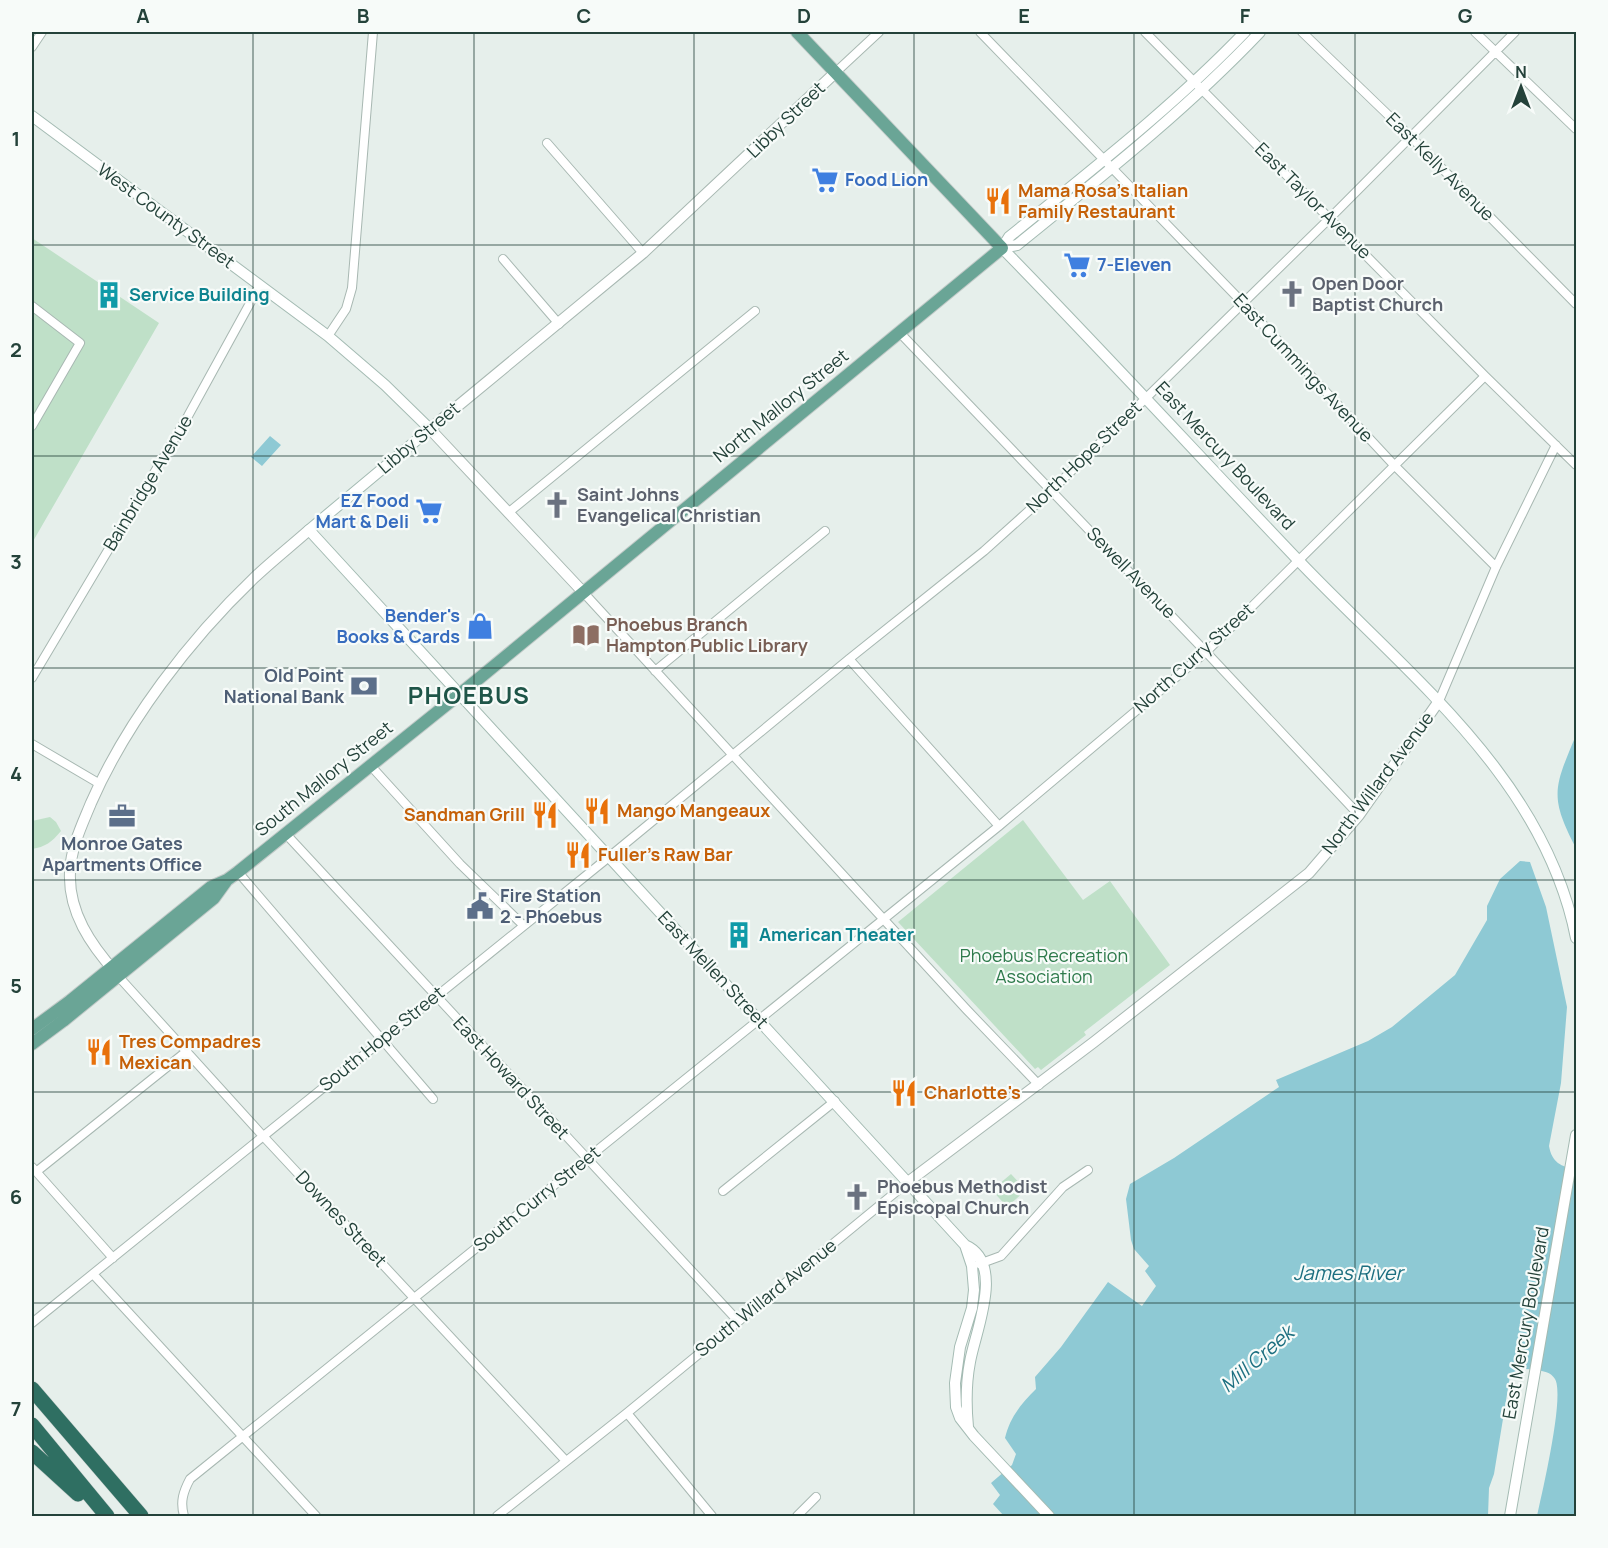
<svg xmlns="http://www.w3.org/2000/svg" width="1608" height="1548" viewBox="0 0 1608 1548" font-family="Manrope,sans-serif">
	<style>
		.green { fill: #bfe0c8 }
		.water { fill: #8ec9d4 }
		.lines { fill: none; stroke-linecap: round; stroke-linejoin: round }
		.minor-casing { stroke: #a8b8b2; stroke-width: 10 }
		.tertiary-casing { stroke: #a8b8b2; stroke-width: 12 }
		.secondary-casing { stroke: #a4bbb3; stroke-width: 12 }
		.primary-casing { stroke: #c2cac8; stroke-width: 14 }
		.motorway-casing { stroke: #c2cac8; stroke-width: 16 }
		.minor { stroke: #fff; stroke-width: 8 }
		.tertiary { stroke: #fff; stroke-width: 10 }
		.secondary { stroke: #fff; stroke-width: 10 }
		.primary { stroke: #6aa596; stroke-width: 12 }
		.motorway { stroke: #2f6f62; stroke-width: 15 }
		.grid { fill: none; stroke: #24423a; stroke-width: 1.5; stroke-opacity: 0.55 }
		.labels { text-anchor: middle; stroke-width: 4.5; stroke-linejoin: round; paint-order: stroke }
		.street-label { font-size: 18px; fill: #24423a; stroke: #f7fbf9 }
		.shop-label { font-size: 18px; font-weight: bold; fill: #366cbe; stroke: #f7fbf9; text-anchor: start }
		.food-label { font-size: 18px; font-weight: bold; fill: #c56008; stroke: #f7fbf9; text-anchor: start }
		.worship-label { font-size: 18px; font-weight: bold; fill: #5b616d; stroke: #f7fbf9; text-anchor: start }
		.culture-label { font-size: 18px; font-weight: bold; fill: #0d838f; stroke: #f7fbf9; text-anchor: start }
		.education-label { font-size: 18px; font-weight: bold; fill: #785e54; stroke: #f7fbf9; text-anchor: start }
		.service-label { font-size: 18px; font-weight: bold; fill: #4e5e75; stroke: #f7fbf9; text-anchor: end }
		.park-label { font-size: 18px; fill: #2d7a4b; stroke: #f7fbf9 }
		.water-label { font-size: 20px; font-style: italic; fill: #1c6f80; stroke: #f7fbf9 }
		.district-label { font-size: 24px; font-weight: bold; letter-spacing: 1.5px; fill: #1f5548; stroke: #f7fbf9 }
		.neatline { fill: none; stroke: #24423a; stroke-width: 2 }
		.grid-label { font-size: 20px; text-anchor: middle; font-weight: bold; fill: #24423a }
	</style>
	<rect width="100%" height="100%" fill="#e6efeb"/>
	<path class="green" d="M32,238L159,323L32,543Z
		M50,817L56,822L61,831C52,842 45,847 32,849V821Z
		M1023,820L1083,900L1110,881L1170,965L1084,1032L1086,1035L1041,1070L1038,1067L1035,1069L898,922Z
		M1011,1174L1026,1190L1007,1207L992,1190Z"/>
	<path class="water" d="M270,436L281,445L262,466L251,457Z
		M1576,735V848C1549,796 1554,788 1576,735Z
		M1520,861L1530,862L1546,907L1567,1007L1561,1083L1549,1146C1552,1163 1561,1166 1576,1170V1516H1537C1542,1493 1565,1396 1555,1379C1551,1372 1543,1371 1535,1370C1525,1368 1517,1368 1510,1376L1494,1474L1489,1488L1488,1516H1004L993,1504L1000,1495L991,1483L1012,1465L1016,1454L1005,1438C1010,1417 1021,1404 1036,1389L1035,1377L1061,1347L1108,1282L1142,1306L1156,1286L1145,1271L1149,1266L1134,1249L1131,1240L1126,1199L1130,1184L1174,1158L1279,1087L1276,1080L1368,1041L1392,1027L1455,975L1487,920V906L1500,879Z"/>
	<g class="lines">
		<defs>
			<path id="minor" d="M980,32L1243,303L1394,465L1496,567
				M1145,32L1485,376L1576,465
				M1302,32L1410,136L1576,304
				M1475,32L1576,129
				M32,47L42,32
				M836,72L879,32
				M547,143L643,253
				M503,259L559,324
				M32,306L80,343L32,426
				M900,333L1206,652L1359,815
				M328,336L346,309L352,288L373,32
				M508,513L755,311
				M583,592L967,1010L1039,1085
				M849,659L999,826
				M655,671L825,531
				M32,678L188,416L260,285
				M1439,701L1496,567L1556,445
				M32,744L100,784
				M370,765L460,864L523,925
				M285,833L738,1321
				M238,872L433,1099
				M118,976L263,1136L566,1461
				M32,1167L113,1258
				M36,1172L187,1051
				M723,1191L835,1101
				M979,1264L1001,1256L1063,1187L1088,1170
				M93,1274L316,1516
				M32,1323L609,857L849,659L984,551L1052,490L1330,218L1515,32
				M627,1413L712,1516
				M184,1516C180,1502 183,1492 190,1479L999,826L1206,652L1485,376
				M497,1516L627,1413L908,1182
				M797,1516L816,1497"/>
			<path id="tertiary" d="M583,592L430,429L643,253L836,72
				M116,973C91,945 68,912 70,872C71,847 82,825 91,803C127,721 190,639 254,578C272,561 291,546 309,530
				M908,1182L1094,1042L1309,873L1359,815L1439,701"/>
			<path id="secondary" d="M32,116L328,336L385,385L430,429L309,530L965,1245C1006,1263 975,1332 970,1362C966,1383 966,1406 968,1427
				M1002,248C1102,350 1198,455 1297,559C1404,672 1544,776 1576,938
				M1002,248L1017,245C1101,177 1186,110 1260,32
				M1002,248L1009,237C1090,171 1173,107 1245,32
				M965,1245L972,1266L974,1290L972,1308L960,1347L955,1383L956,1407L960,1418L974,1436L1049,1516
				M1510,1516L1576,1135"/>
			<path id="primary" d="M32,1029L70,1001L211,887L227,880
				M32,1044L63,1021L214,898L227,880L238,872L471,685L1002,248L797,32"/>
			<path id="motorway" d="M32,1389L141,1516
				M32,1425L107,1516
				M32,1452L78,1494"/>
		</defs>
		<use href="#minor" class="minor-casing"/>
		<use href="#tertiary" class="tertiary-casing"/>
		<use href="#secondary" class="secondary-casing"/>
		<use href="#primary" class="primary-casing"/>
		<use href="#motorway" class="motorway-casing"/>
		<use href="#minor" class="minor"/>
		<use href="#tertiary" class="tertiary"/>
		<use href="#secondary" class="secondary"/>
		<use href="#primary" class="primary"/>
		<use href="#motorway" class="motorway"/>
	</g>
	<path class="grid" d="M253,32V1516M474,32V1516M694,32V1516M914,32V1516M1134,32V1516M1355,32V1516M32,245H1576M32,456H1576M32,668H1576M32,880H1576M32,1092H1576M32,1303H1576"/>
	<defs>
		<symbol id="supermarket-bare" viewBox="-9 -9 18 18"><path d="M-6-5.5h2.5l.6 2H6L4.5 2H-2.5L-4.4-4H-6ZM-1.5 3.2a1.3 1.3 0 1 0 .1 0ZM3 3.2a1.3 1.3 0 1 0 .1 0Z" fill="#3f7fe0" stroke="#f7fbf9" stroke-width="2.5" paint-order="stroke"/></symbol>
		<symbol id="restaurant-bare" viewBox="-9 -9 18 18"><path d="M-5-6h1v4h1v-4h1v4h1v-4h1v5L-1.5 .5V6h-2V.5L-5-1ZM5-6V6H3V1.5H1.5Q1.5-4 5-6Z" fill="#e8710a" stroke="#f7fbf9" stroke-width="2.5" paint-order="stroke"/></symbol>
		<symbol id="church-bare" viewBox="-9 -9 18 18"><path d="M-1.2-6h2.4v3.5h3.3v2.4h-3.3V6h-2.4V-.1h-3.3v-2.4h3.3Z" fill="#6b7280" stroke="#f7fbf9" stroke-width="2.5" paint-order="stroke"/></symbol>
		<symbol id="building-bare" viewBox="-9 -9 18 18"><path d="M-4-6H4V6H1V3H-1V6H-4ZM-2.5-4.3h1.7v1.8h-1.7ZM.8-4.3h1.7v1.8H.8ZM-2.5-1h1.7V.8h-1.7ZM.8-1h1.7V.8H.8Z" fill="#0f9aa8" stroke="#f7fbf9" stroke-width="2.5" paint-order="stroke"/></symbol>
		<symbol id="shop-bare" viewBox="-9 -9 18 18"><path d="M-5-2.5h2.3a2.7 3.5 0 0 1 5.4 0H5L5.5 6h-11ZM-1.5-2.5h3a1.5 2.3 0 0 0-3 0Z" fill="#3f7fe0" stroke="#f7fbf9" stroke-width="2.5" paint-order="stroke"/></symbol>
		<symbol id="library-bare" viewBox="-9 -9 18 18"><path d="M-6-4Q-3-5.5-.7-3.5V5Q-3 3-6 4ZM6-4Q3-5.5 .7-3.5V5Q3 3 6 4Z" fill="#8d6e63" stroke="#f7fbf9" stroke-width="2.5" paint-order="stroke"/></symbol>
		<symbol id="bank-bare" viewBox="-9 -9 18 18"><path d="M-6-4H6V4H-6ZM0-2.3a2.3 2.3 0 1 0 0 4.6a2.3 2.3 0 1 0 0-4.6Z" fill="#5c6f8a" stroke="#f7fbf9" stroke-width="2.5" paint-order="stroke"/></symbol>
		<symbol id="office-bare" viewBox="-9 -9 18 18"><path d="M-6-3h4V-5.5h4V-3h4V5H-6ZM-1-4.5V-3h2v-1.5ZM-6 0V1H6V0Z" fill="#5c6f8a" stroke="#f7fbf9" stroke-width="2.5" paint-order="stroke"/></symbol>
		<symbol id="civic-bare" viewBox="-9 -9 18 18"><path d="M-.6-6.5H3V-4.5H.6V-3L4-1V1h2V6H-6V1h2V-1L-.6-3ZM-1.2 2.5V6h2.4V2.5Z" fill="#5c6f8a" stroke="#f7fbf9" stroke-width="2.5" paint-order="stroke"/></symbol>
	</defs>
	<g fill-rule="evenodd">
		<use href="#supermarket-bare" x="806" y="161" width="38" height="38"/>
		<use href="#restaurant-bare" x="979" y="182" width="38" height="38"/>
		<use href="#supermarket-bare" x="1058" y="246" width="38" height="38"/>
		<use href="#church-bare" x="1273" y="275" width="38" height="38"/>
		<use href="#building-bare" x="90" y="276" width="38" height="38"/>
		<use href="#church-bare" x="538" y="486" width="38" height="38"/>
		<use href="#supermarket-bare" x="410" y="492" width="38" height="38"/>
		<use href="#shop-bare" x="461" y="607" width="38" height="38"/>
		<use href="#library-bare" x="567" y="616" width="38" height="38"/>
		<use href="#bank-bare" x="345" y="667" width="38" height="38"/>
		<use href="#restaurant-bare" x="578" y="792" width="38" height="38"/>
		<use href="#restaurant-bare" x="526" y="796" width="38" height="38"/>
		<use href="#office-bare" x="103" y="797" width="38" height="38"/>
		<use href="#restaurant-bare" x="559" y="836" width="38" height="38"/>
		<use href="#civic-bare" x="461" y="887" width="38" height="38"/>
		<use href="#building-bare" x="720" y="916" width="38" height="38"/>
		<use href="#restaurant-bare" x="80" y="1033" width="38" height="38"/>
		<use href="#restaurant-bare" x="885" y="1074" width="38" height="38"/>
		<use href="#church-bare" x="838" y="1178" width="38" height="38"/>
	</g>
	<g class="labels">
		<g class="street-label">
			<text transform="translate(786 120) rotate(-44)" y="6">Libby Street</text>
			<text transform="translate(1440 167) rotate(45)" y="6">East Kelly Avenue</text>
			<text transform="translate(1313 201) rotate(45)" y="6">East Taylor Avenue</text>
			<text transform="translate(166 216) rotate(36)" y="6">West County Street</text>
			<text transform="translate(1303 368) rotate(47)" y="6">East Cummings Avenue</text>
			<text transform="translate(781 406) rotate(-39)" y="6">North Mallory Street</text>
			<text transform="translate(419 438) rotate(-40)" y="6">Libby Street</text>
			<text transform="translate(1225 456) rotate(47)" y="6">East Mercury Boulevard</text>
			<text transform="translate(1084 457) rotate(-44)" y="6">North Hope Street</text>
			<text transform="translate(148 483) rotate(-59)" y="6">Bainbridge Avenue</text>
			<text transform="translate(1131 573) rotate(46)" y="6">Sewell Avenue</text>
			<text transform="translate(1194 658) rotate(-42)" y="6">North Curry Street</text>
			<text transform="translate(324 779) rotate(-39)" y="6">South Mallory Street</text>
			<text transform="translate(1378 783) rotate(-53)" y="6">North Willard Avenue</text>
			<text transform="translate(713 970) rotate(47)" y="6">East Mellen Street</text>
			<text transform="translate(382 1039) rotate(-39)" y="6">South Hope Street</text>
			<text transform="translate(511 1078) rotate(47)" y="6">East Howard Street</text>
			<text transform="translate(537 1199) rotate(-39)" y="6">South Curry Street</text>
			<text transform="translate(341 1219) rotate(47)" y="6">Downes Street</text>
			<text transform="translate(766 1298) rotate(-39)" y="6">South Willard Avenue</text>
			<text transform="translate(1526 1323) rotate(-80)" y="6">East Mercury Boulevard</text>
		</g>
		<g class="shop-label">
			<text x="845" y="186">Food Lion</text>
			<text x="1097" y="271">7-Eleven</text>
			<text x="409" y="507" text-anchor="end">EZ Food<tspan x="409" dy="21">Mart &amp; Deli</tspan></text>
			<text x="460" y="622" text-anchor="end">Bender's<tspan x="460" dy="21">Books &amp; Cards</tspan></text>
		</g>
		<g class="food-label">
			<text x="1018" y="197">Mama Rosa's Italian<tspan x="1018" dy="21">Family Restaurant</tspan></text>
			<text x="617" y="817">Mango Mangeaux</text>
			<text x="525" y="821" text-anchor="end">Sandman Grill</text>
			<text x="598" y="861">Fuller's Raw Bar</text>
			<text x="119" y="1048">Tres Compadres<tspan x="119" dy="21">Mexican</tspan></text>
			<text x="924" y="1099">Charlotte's</text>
		</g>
		<g class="worship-label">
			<text x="1312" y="290">Open Door<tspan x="1312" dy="21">Baptist Church</tspan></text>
			<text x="577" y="501">Saint Johns<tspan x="577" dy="21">Evangelical Christian</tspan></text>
			<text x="877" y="1193">Phoebus Methodist<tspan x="877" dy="21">Episcopal Church</tspan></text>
		</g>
		<g class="culture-label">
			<text x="129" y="301">Service Building</text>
			<text x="759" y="941">American Theater</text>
		</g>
		<g class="education-label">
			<text x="606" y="631">Phoebus Branch<tspan x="606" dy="21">Hampton Public Library</tspan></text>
		</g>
		<g class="service-label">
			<text x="344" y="682">Old Point<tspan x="344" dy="21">National Bank</tspan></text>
			<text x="122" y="850" text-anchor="middle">Monroe Gates<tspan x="122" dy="21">Apartments Office</tspan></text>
			<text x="500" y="902" text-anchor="start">Fire Station<tspan x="500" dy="21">2 - Phoebus</tspan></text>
		</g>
		<g class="park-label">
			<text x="1044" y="962">Phoebus Recreation<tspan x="1044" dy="21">Association</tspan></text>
		</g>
		<g class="water-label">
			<text x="1348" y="1280">James River</text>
			<text transform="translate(1257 1359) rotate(-41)" y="7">Mill Creek</text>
		</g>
		<g class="district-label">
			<text x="469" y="704">PHOEBUS</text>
		</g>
	</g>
	<rect width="1608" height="1548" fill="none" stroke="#f7fbf9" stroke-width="66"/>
	<g transform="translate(1521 87)" stroke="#f7fbf9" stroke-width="4.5" paint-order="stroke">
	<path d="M0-4.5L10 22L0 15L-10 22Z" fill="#24423a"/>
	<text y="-9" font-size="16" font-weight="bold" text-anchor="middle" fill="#24423a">N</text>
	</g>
	<rect x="33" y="33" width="1542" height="1482" class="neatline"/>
	<g class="grid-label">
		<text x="143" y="23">A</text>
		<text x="363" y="23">B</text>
		<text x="584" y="23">C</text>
		<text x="804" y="23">D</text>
		<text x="1024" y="23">E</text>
		<text x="1245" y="23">F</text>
		<text x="1465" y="23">G</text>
		<text x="16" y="146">1</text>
		<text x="16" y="357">2</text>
		<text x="16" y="569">3</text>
		<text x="16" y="781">4</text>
		<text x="16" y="993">5</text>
		<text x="16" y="1204">6</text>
		<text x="16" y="1416">7</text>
	</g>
</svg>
